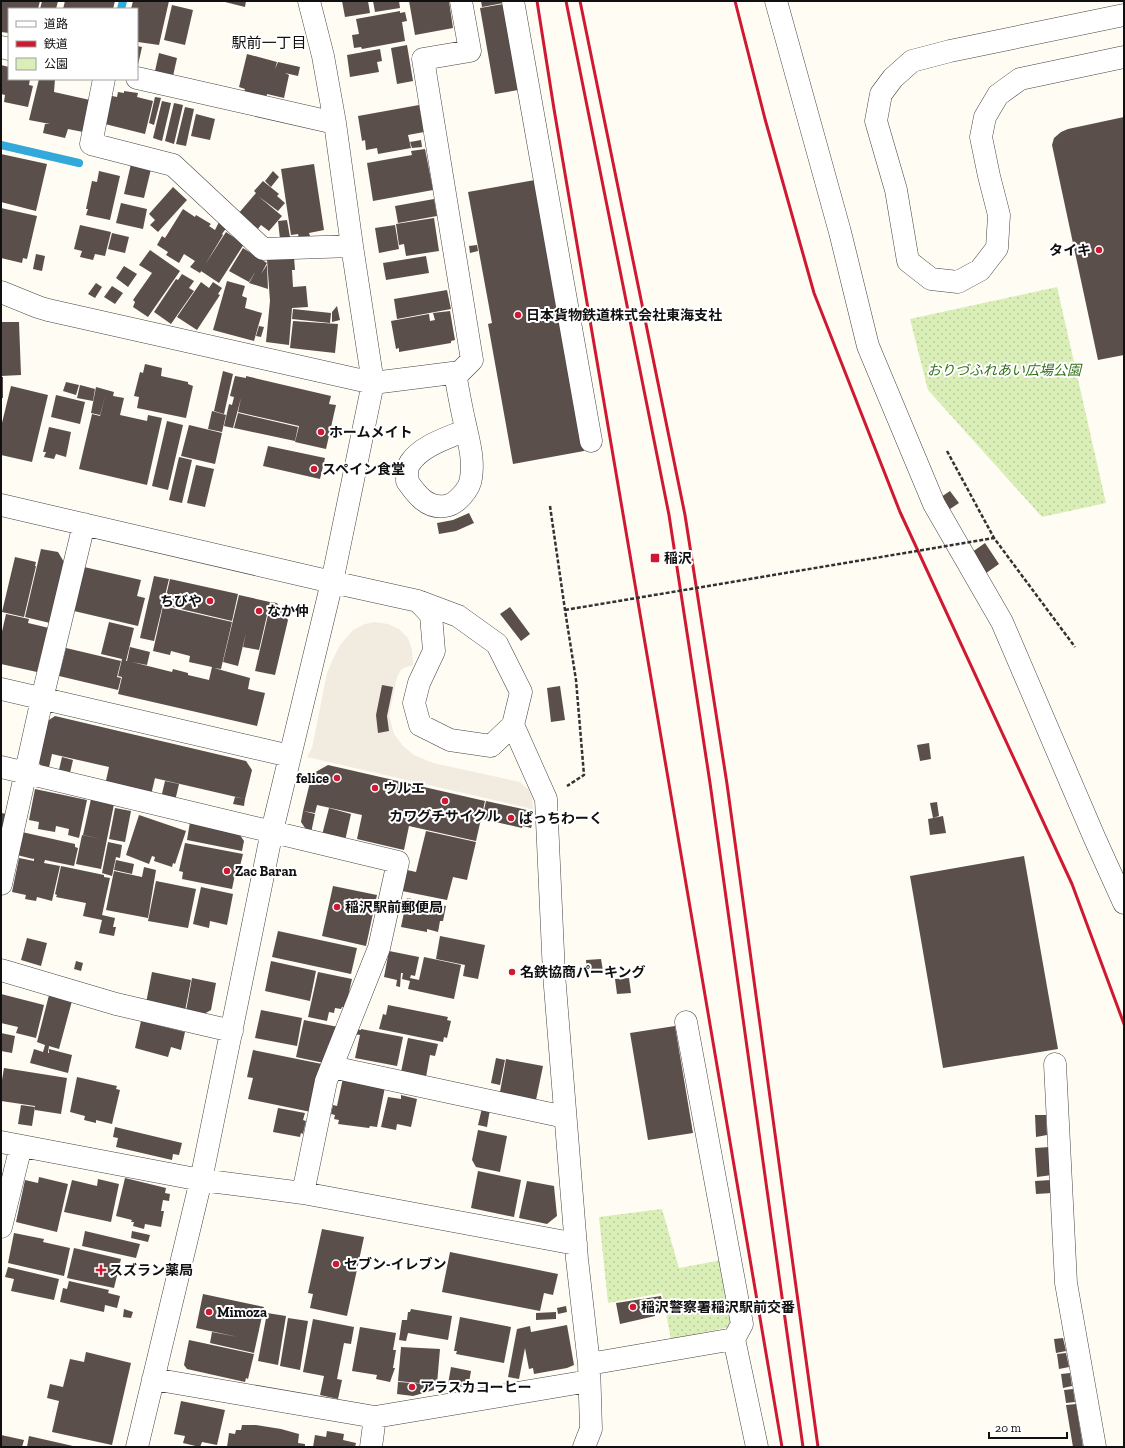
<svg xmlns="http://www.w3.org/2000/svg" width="1125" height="1448" viewBox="0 0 1125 1448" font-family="'Zilla Slab','Noto Sans JP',serif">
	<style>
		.green { fill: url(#green-dots) }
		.plaza { fill: #f2ebe0 }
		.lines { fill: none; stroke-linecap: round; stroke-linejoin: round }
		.stream { stroke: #32a8db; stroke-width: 8 }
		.building { fill: #5a4f4b }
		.minor-casing { stroke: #434343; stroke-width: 23 }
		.path { stroke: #323232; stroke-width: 2.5; stroke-dasharray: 4 2; stroke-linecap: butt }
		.minor { stroke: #fff; stroke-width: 22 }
		.rail { stroke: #cf1933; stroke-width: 3 }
		.path-bridge { stroke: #323232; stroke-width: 2.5; stroke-dasharray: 4 2; stroke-linecap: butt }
		.poi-dot { fill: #cf1933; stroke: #fff; stroke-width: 1.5 }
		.labels { text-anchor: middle; stroke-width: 4; stroke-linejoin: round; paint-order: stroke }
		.poi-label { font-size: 14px; font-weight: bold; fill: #101010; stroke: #fff; text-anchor: start }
		.park-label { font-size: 14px; font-style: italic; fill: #337018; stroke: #fff }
		.neighbourhood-label { font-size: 15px; fill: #101010; stroke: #fff }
	</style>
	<defs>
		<pattern id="green-dots" width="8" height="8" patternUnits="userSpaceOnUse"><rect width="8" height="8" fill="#daeeb8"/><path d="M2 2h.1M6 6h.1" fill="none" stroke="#bacb9d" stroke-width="1.8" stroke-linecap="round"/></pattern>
	</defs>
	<rect width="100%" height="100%" fill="#fffcf3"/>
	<path class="green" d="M1057,287L1106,503L1042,517L928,390L910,319Z
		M662,1209L679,1268L722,1260L735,1326L671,1339L662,1293L608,1303L599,1217Z"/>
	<path class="plaza" d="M374,622L388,624L399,629L408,638L412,649L413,665L406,667L401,670L397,677L389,715L394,734L403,746L414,755L433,763L520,782L529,790L532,798L534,816L528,808L307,757L312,748L327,673L333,659L340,645L353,630L365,624Z"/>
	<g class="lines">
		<path class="stream" d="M121,9L123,1
			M1,145L79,163"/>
	</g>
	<path class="building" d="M1,1H40L38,9H9V33L1,32Z
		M42,1H58L56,9H40Z
		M65,1H115L113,9H63Z
		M133,1H169L159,45L138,42L137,9H131Z
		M221,1H246L245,7Z
		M342,1H368L370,13L345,17Z
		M373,1H399L400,8L375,12Z
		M409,1H449L453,28L415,35Z
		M481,1H508L509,2L482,7Z
		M509,3L524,89L495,94L480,8Z
		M172,5L193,10L185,45L164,40Z
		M400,11V13L405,12L407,21L402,22L405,41L362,49L361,47L354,48L352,35L359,34L356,19Z
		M407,45L413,81L397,84L391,48Z
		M137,46L142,47L138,65H137Z
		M380,49L382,61L377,62L379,72L350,77L347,55Z
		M159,53L177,58L173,76L155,71Z
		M247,54L277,62L275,69L278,62L300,67L298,76L285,73L289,75L284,98L267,94L266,98L244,92L245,89L239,87Z
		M1,65L9,67V79H30L29,85L33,86L28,107L4,102L5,95L1,94Z
		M39,79H55L54,92L90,100L83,132L68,129L65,138L43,133L45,124H50L29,120Z
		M124,91L138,93L137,97L153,101L145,134L105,124L112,96L117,97L118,92L124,93Z
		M155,97L161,98L154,125L149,123Z
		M162,101L171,103L162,141L153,138Z
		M174,103L183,105L174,144L165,141Z
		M419,105L424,132L408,135L411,148L378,154L377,148L366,150L365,140L362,141L358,116Z
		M185,107L194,109L186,146L176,144Z
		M196,114L215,119L210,140L191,136Z
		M1124,117V355L1098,360L1052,145L1054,138L1061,132L1068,129Z
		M421,140L422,147L412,148L410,142Z
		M425,149L433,190L373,201L367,163L412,155L411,151Z
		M1,154L47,164L36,211L1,202Z
		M131,164L151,169L144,198L124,194Z
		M314,164L324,230L309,233L310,236L299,238L298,234L291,235L281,169Z
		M99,171L120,176L110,220L86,215L88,209H86L92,181L97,182Z
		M273,171L279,177L271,187L265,181Z
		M535,180L584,451L513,464L488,324L492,323L468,192Z
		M263,181L279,194L277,196L285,203L278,211L258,196L282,216L269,231L261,225L257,230L238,214L256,193L254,191Z
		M173,187L187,200L158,232L150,225L155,220L149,214Z
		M434,199L437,216L398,223L395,206Z
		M121,203L147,209L143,229L116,223Z
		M1,208L37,216L27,259L23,258L22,263L1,258Z
		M183,209L195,217L196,215L211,224L209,226L215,230L219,222L227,227L222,234L223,235L200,273L190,267L195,261L184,254L179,263L166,255L168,252L157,245L162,236L165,238Z
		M434,218L439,251L406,256L404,244L399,245L396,224Z
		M287,220L290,237L280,239L278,221Z
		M80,225L111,232L105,256L95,254L93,260L80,257L82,251L74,249Z
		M395,225L399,249L379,253L375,228Z
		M226,232L244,244L219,283L201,271Z
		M112,233L129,237L125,253L108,249Z
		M477,245L478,251L470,253L469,246Z
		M243,248L267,263L261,274L267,265L268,289L249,283L256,271L249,282L229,271Z
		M150,250L180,271L148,317L133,307L135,302L133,300L152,273L139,265Z
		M36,254L45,256L42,271L33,269Z
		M426,256L429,273L386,280L383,263Z
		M294,257L295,270H292L293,287L306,286L308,307L292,308L289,345L266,342L270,301L267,259Z
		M124,266L137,274L128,287L116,278Z
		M182,274L194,281L189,288L194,291L171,324L154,312L176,279L178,280Z
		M227,281L245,286L242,296L247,298L245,308L262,313L254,341L213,330Z
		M201,282L209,288L213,282L222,288L218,294L220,295L197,330L177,317Z
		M96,283L102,287L95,298L88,294Z
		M112,286L123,293L115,304L104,297Z
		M447,290L451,309L397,319L394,299Z
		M337,306L340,320L332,322V312Z
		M293,309L331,313L330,323L292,319Z
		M450,311L455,340L451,341V343L399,352V348L396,349L391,321L429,314L430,321L435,320L433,313Z
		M293,321L338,324L335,353L290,348Z
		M1,322H19L21,375L1,376Z
		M259,326L264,327L261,337L256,336Z
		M145,364L162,368L161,376L188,382V384L193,386L186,418L137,408L139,397L134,396L140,372L143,373Z
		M223,371L233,374L224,414L214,411Z
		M235,376L246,378V376L331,396L329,404L336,405L326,449L295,442L299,426L238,412L241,398L233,428L224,426L229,404L232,405L234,397L230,396Z
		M1,377H3V398H1Z
		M66,382L79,385L76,395L63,391Z
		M80,385L95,389L93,401L77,398Z
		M11,386L48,395L32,462L1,455V427Z
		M96,387L114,392L113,396L124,398L120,415L147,421L148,415L162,418L147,485L79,469L92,414L100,416L105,396L100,415L91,413Z
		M56,395L85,402L80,424L51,417Z
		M212,411L226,415L222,432L208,429Z
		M238,413L298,427L295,441L234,428Z
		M167,421L183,425L168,490L152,486Z
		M189,425L222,433L215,464L181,456Z
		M49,427L71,432L66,457L56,454L54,459L44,457L46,452H43Z
		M268,446L325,458L320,479L263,466Z
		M179,457L192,460L182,503L169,500Z
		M196,465L214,469L205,507L187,503Z
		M950,491L959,503L947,511L938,499Z
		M469,513L474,523L456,531L439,534L437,523L453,520Z
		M985,543L999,564L982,576L968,555Z
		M41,549L58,552L64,562L50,623L25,617Z
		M15,557L36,562L35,566H36L24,617L2,612Z
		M84,567L141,580L137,596L145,598L138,626L74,611Z
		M154,576L169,579L154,641L140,638Z
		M170,579L238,594L232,621L164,605Z
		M239,595L270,602L259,650L243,647L246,633L238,666L223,662Z
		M271,602L277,603L288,620L275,675L255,671Z
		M163,606L232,622L221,669L214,668L250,678L248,689L265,693L257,726L118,694L122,677L118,676L122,659L101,654L109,622L134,628L126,661H127L130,647L150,652L147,665L132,662L172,672L173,669L188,673V675L209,680L212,667L189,662L190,656L171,651L170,655L153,651Z
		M510,607L530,634L521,641L500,614Z
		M6,614L29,619L28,623L49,628L43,656H41L37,672L1,664V636Z
		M66,648L121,661L117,677L121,678L118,690L59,676Z
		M382,685L393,687L387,716L389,731L378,733L376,715Z
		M560,686L565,720L551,722L547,688Z
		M55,716L246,761L252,770L245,799L124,771L155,778L151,795L105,785L109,767L52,754L48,772L44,771L38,761L46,722Z
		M929,743L931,759L920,761L917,745Z
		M62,757L73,760L69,777L58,774Z
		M328,765L485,801L476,841L409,826L404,850L357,839L362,815L317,805L315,813L303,811L312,774Z
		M165,781L179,784L175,801L161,798Z
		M35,789L87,800L79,838L68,835L69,829L56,826L55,832L38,829L39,822L29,820Z
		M235,797L245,799L244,806L233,804Z
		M91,799L114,804L101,869L76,864L82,835L102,839L83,835Z
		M486,801L527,810L522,828L482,819Z
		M937,802L939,816L933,818L930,803Z
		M115,808L131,811L125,842L109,839Z
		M329,808L351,814L345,841L322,835Z
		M303,811L315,814L311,833L307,831L301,822Z
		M527,811L533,821L531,828L523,826Z
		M1,813L7,814L1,838Z
		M139,815L186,831L175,864L173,863L172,867L154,861L155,857L152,856L149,864L126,855Z
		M943,816L946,833L930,835L928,819Z
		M190,822L238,832L244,841L242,851L187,840Z
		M426,831L476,842L467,880L453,877L447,900L402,891L407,870L416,872Z
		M22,832L75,844V847L78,848L74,866L45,860L44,863L60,866L52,901L37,897L36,901L25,899L26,895L12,892L19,858L34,861V858L33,859L17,855Z
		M108,842L122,845L120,858L116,857L112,876L102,873Z
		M185,843L243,854L240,866L237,865L232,889L182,879L183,872L179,871Z
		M1024,856L1058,1049L943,1068L910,876Z
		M116,860L134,864L132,874L114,870Z
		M61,866L104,875V877L110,878L102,915L115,918L113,927H116L114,936L99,933L102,920L83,916L86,903L56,897L57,895L55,894Z
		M144,867L156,870L148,918L106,910L114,871L142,877Z
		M156,881L196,889L188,928L148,921Z
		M333,886L377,895L366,946L322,936Z
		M201,887L233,894L227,925L210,921L209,928L193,924Z
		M407,898L446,906L443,921H440L438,932L427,929V932L401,927Z
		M278,931L357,948L351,974L272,957Z
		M440,936L485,945L478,979L463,976L465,965L436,959Z
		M27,938L47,943L41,966L21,960Z
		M389,951L419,957L415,976L411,975L410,978L419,980L424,957L461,965L454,999L408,989L410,981L402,979L403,973H401L400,987L396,986L397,980L384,977Z
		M601,959L603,971L587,973L586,960Z
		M76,961L83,963L81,971L74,969Z
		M271,961L316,971L310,1001L265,991Z
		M152,972L191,980L185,1011L146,1003Z
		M318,972L352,979L346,1005L344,1007H342L341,1009L335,1008L334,1013L329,1012L327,1021L308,1017Z
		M192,978L216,983L211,1010L204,1014L186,1011Z
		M629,978L631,993L617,994L615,979Z
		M1,994L44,1005L36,1038L16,1033L18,1027L1,1023Z
		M49,995L72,1001L59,1049L49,1046L48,1053H49V1049L72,1055L68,1073L30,1063L34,1049L43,1052L45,1045L37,1042Z
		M388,1005L448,1017L447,1020L451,1021L447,1038L444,1037L443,1042L379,1029L383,1014L386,1015Z
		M261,1010L302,1018L297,1046L255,1038Z
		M304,1020L338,1027L330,1045H328L324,1063L296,1057Z
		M141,1021L185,1032L181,1050L171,1047L168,1057L135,1048Z
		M675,1026L693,1133L648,1140L630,1033Z
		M355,1029L361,1030V1029L403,1037L397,1066L355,1058L360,1035L354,1034Z
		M1,1033L15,1036L12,1053L1,1051Z
		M408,1038L438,1044L435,1056L430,1055L426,1077L401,1072Z
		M253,1050L322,1064L311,1112L248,1099L253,1078L247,1077Z
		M496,1058L505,1060L500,1085L491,1083Z
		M506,1059L543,1066L536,1100L500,1092Z
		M4,1068L67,1078L61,1114L35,1110V1106L1,1101V1086Z
		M77,1077L117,1086L116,1089L120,1090L112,1124L96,1120V1123L84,1120L85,1116L70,1112Z
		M343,1078L385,1087L377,1127L370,1126L369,1128L338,1124L339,1120L334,1119L335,1115L331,1114L333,1105L337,1106Z
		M401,1095L417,1099L411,1127L397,1124L396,1130L381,1127L388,1097L401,1099Z
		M21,1105L35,1107L32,1126L18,1124Z
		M278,1108L305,1113L303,1120L306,1121L303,1134L301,1133L300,1137L273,1132Z
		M482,1108L490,1109L487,1127L478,1125Z
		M1035,1115H1046L1047,1135L1036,1137Z
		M115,1127L182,1143L179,1155L173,1154L172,1160L116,1147L118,1138L113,1137Z
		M478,1130L507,1136L500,1172L476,1167L472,1160Z
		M1050,1147L1052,1175L1037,1177L1035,1148Z
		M478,1171L521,1180L514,1217L471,1208Z
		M39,1177L68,1184L57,1232L16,1222L25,1180L38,1183Z
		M125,1178L166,1188L165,1193L170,1194L169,1201L163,1200L161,1211H164L161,1227L145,1224L144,1229L133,1226L134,1222H131L132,1220L116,1216Z
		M98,1179L119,1184L111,1222L64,1212L72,1180L97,1186Z
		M1051,1180L1052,1193L1036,1194L1035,1181Z
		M527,1181L554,1186L557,1216L547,1224L519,1218Z
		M322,1229L364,1237L347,1316L310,1308L313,1294L308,1293Z
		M85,1231L140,1244L136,1258L82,1246Z
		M132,1231L150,1235L148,1242L131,1238Z
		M14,1233L44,1239L43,1242L70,1248L64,1276L8,1263Z
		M74,1248L121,1259L114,1288L67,1278Z
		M450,1252L558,1274L553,1295L544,1293L540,1311L442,1292Z
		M8,1267L59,1279L54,1300L11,1291L14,1279L5,1277Z
		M69,1281L109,1290L108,1293L120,1296L117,1308L105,1305L104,1312L60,1302L63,1288L67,1289Z
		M203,1294L264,1307L254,1353L210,1343L212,1332L238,1337L196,1328Z
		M661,1296L664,1310L655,1312V1316L620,1324L616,1303Z
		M566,1306L567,1312L558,1314L557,1308Z
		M124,1309L133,1312L131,1318L123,1317Z
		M411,1309L452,1316L448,1340L408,1333L406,1341L399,1340L402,1320H407L408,1312H410Z
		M556,1312V1319L536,1320V1313Z
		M267,1313L286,1316L278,1365L258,1361Z
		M460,1317L511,1327L504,1363L456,1354L457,1351H454Z
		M288,1318L308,1321L300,1370L280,1366Z
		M313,1319L354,1327L351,1344L344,1343L337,1379L342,1380L338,1399L320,1395L324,1376L303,1372Z
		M567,1325L574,1365L567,1368L534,1374L533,1368L529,1369L525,1348L519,1379L508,1377L517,1329L530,1326L531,1332Z
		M360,1327L396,1333L393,1350H396L393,1368H395L390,1382L376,1379L377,1375L352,1371Z
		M1063,1338L1066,1351L1056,1353L1054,1339Z
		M189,1340L254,1354L248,1379L246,1378L245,1382L187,1369L184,1365Z
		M401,1347L440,1349L437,1384H434V1390L413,1396L397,1394L398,1382L429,1384L398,1381Z
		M86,1352L131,1363L112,1445L52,1432L59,1401L47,1398L50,1384L63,1387L70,1359L84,1362Z
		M1066,1353L1069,1367L1059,1369L1057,1354Z
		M451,1367L471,1371L468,1388L448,1384Z
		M1070,1373L1072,1386L1063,1388L1061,1374Z
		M1073,1389L1075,1402L1066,1403L1064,1390Z
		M181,1401L225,1410L217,1445L202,1442L200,1447L183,1443L185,1436L174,1434Z
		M1076,1404L1083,1447H1073L1066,1405Z
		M242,1425H256L281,1429L299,1434L298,1443L305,1444V1447H227L229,1433L235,1434L236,1430H241Z
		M327,1431L344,1434L343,1440L356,1443L355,1447H313L315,1435L326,1437Z
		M1,1435L24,1440L22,1447H1Z
		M29,1436L73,1446V1447H27Z"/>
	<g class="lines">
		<defs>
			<path id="minor" d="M513,1L591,441
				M776,1L840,232L868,346L934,504L1002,622L1095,839L1124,903
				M1124,15L950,51L912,61L893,78L881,94L876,121L896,190L908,261L931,279L958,282L980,270L997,248L999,215L989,176L981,137L985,117L998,95L1020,79L1124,57
				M1,47L9,49
				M137,78L335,123
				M104,79L91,144L173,165L263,249L352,246
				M1,292L38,307L48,310L373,383L460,372L472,360L423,59L470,51L461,1
				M455,373C458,390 461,407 465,424C469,442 474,460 471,478C470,489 456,505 445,506C427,509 416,494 407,481C407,476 407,467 410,463C422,445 448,438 466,430
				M1,505L332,582L418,601L458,616L497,644L521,692L513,725L491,746L450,740L420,725L414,703L419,683L434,651L431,615L418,601
				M1,689L290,756
				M513,725L546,799L554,974L577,1259L589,1364L591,1429L584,1447
				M1,767L398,862L379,948L326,1081L303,1193
				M1,884L42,699L84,524
				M1,970L116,1004L232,1031
				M686,1022L742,1324L734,1339
				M1055,1064L1066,1283L1095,1447
				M332,1067L565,1117
				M1,1142L201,1180L303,1193L576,1244
				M1,1227L21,1146
				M589,1364L734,1339L757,1447
				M153,1379L375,1417L589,1381
				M137,1447L201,1180L272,831L332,582L373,383L352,246L335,123L323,56L309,1
				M371,1447L375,1417"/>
		</defs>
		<use href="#minor" class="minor-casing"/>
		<path class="path" d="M947,451L994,538L1075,647
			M550,506L565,610L576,680L584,775L567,786"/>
		<use href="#minor" class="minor"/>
		<path class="rail" d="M537,1L554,109L782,1447
			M566,1L669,515L710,783L803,1447
			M580,1L685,515L727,784L818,1447
			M735,1L765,119L814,293L900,512L1072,884L1124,1024"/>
		<path class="path-bridge" d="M565,610L994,538"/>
	</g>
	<g class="poi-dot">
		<circle cx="1099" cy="250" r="4"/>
		<circle cx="518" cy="315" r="4"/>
		<circle cx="321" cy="432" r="4"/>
		<circle cx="314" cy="469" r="4"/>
		<rect x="650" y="553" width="10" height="10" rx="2"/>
		<circle cx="210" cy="601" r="4"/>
		<circle cx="259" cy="611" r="4"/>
		<circle cx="337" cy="778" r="4"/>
		<circle cx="375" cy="788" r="4"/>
		<circle cx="445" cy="801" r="4"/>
		<circle cx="511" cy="818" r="4"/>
		<circle cx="227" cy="871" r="4"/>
		<circle cx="337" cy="907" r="4"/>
		<circle cx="512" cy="972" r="4"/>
		<circle cx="336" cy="1264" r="4"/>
		<path d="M99 1264h4v4h4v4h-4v4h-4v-4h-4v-4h4z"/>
		<circle cx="633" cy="1307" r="4"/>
		<circle cx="209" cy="1312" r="4"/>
		<circle cx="412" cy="1387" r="4"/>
	</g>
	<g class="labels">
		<g class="poi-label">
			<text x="1091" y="255" text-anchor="end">タイキ</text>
			<text x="526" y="320">日本貨物鉄道株式会社東海支社</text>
			<text x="329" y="437">ホームメイト</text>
			<text x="322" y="474">スペイン食堂</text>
			<text x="664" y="563">稲沢</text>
			<text x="202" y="606" text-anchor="end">ちびや</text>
			<text x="267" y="616">なか仲</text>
			<text x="329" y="783" text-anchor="end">felice</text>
			<text x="383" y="793">ウルエ</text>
			<text x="445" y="821" text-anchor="middle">カワグチサイクル</text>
			<text x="519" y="823">ぱっちわーく</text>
			<text x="235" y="876">Zac Baran</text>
			<text x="345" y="912">稲沢駅前郵便局</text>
			<text x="520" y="977">名鉄協商パーキング</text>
			<text x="344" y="1269">セブン-イレブン</text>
			<text x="109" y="1275">スズラン薬局</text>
			<text x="641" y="1312">稲沢警察署稲沢駅前交番</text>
			<text x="217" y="1317">Mimoza</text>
			<text x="420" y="1392">アラスカコーヒー</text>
		</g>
		<g class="park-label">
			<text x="1004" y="375">おりづふれあい広場公園</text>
		</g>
		<g class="neighbourhood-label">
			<text x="269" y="48">駅前一丁目</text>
		</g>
	</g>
	<rect width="1125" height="1448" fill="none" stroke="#101010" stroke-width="4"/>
	<rect x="8" y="8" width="130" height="72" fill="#ffffff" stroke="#9f9f9f"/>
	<rect x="16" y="21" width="20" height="6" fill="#ffffff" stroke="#9f9f9f"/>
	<text x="44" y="28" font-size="12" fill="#101010">道路</text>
	<rect x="16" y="41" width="20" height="6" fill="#cf1933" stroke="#9f9f9f"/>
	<text x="44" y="48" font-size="12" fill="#101010">鉄道</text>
	<rect x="16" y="58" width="20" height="12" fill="#daeeb8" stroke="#9f9f9f"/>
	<text x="44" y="68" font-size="12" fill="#101010">公園</text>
	<path d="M989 1432v6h78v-6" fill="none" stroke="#101010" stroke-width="2"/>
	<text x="995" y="1432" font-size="12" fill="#101010" stroke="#ffffff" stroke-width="3" paint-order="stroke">20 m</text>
</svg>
